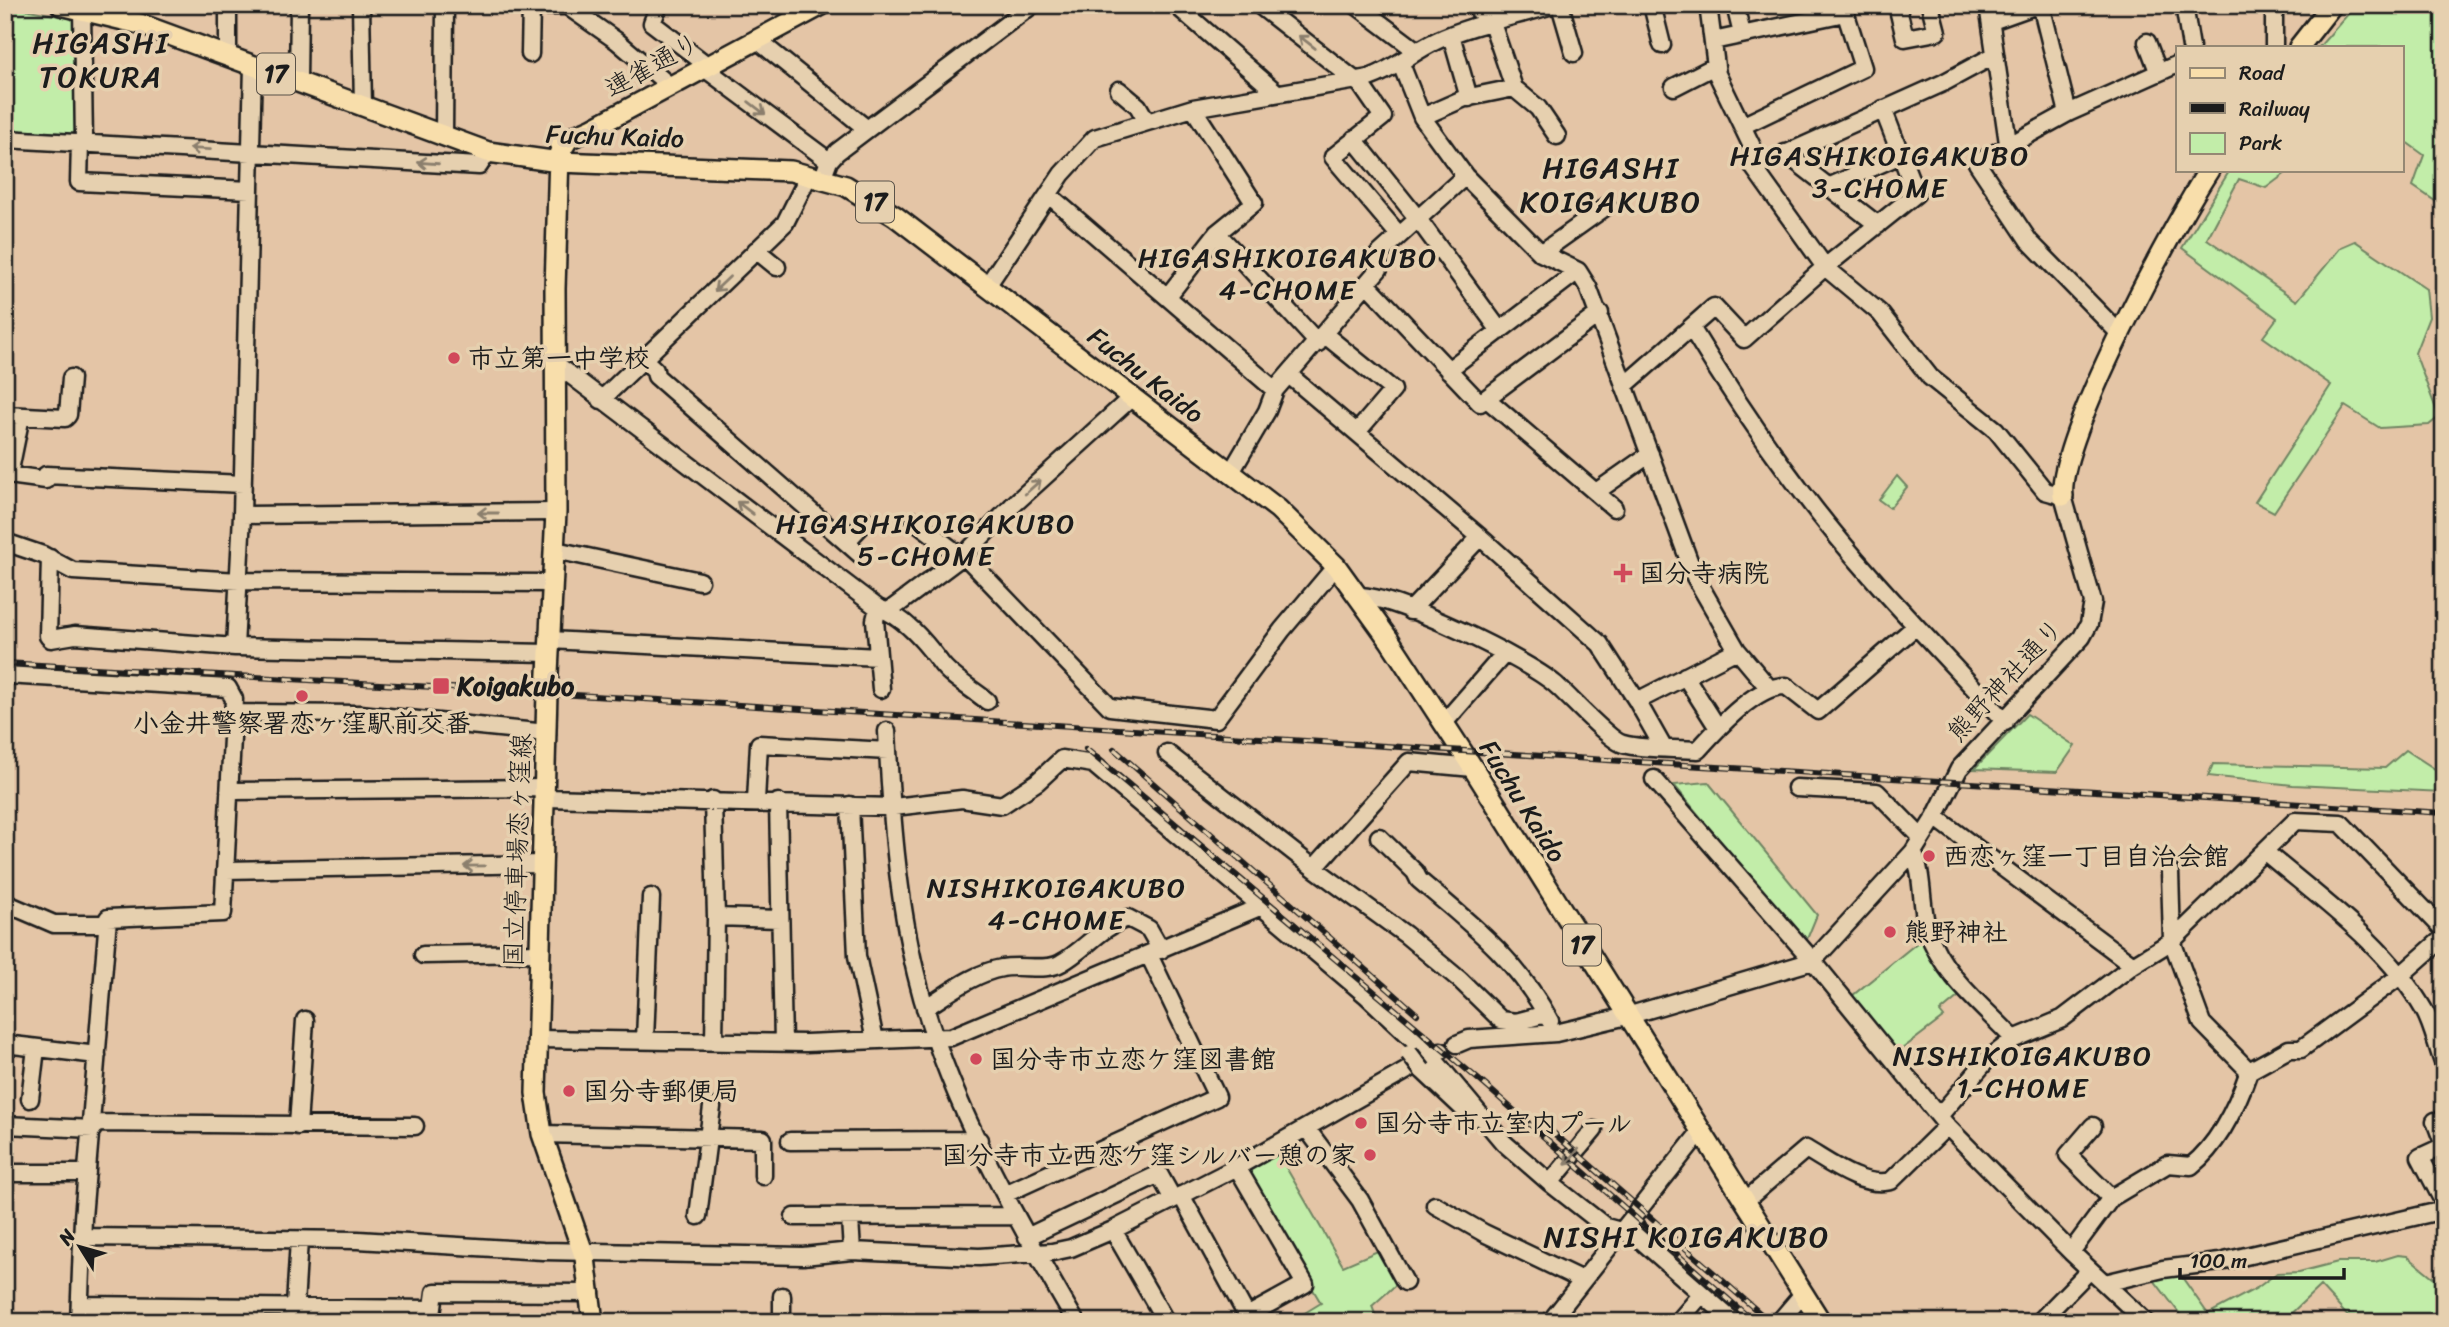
<svg xmlns="http://www.w3.org/2000/svg" width="2449" height="1327" viewBox="0 0 2449 1327" font-family="Sriracha,'Klee One',sans-serif">
	<style>
		.green { fill: #c2eda9; stroke: #6f8462; stroke-width: 2 }
		.lines { fill: none; stroke-linecap: round; stroke-linejoin: round }
		.minor-casing { stroke: #1c1c1c; stroke-width: 21 }
		.major-casing { stroke: #1c1c1c; stroke-width: 24 }
		.minor { stroke: #e6d0af; stroke-width: 16 }
		.major { stroke: #f8deab; stroke-width: 19 }
		.rail-casing { stroke: #1c1c1c; stroke-width: 6 }
		.rail { stroke: #e6d0af; stroke-width: 3.5; stroke-dasharray: 10; stroke-linecap: butt }
		.minor-bridge-casing { stroke: #1c1c1c; stroke-width: 21; stroke-linecap: butt }
		.minor-bridge { stroke: #e6d0af; stroke-width: 16 }
		.oneway { stroke: #8b7f6d }
		.poi-dot { fill: #d1495b; stroke: #e6d0af; stroke-width: 2.5 }
		.labels { text-anchor: middle; stroke-width: 7; stroke-linejoin: round; paint-order: stroke }
		.shield { fill: #e6d0af; stroke: #595248; stroke-width: 2 }
		.shield-label { font-size: 24px; font-weight: bold; fill: #1c1c1c }
		.street-label { font-size: 26px; fill: #1c1c1c; stroke: #e6d0af }
		.poi-label { font-size: 26px; font-weight: bold; fill: #1c1c1c; stroke: #e6d0af; text-anchor: start }
		.neighbourhood-label { font-size: 28px; letter-spacing: 2px; fill: #1c1c1c; stroke: #e6d0af }
		.quarter-label { font-size: 30px; letter-spacing: 2px; fill: #1c1c1c; stroke: #e6d0af }
	</style>
	<rect width="100%" height="100%" fill="#e4c5a6"/>
	<filter id="ink" filterUnits="userSpaceOnUse"><feTurbulence type="fractalNoise" baseFrequency=".0143" numOctaves="2"/><feDisplacementMap in="SourceGraphic" scale="14" xChannelSelector="R" yChannelSelector="G"/><feConvolveMatrix kernelMatrix="1 2 1 2 8 2 1 2 1" color-interpolation-filters="sRGB"/></filter>
	<g filter="url(#ink)">
		<path class="green" d="M5,5L74,19L75,134L5,130Z
			M2356,5H2444V207L2413,186L2424,155L2402,139V47H2319Z
			M2230,170H2290L2266,188L2239,179L2207,239L2297,301L2341,247L2355,241L2426,289L2429,317L2415,353L2439,417L2429,425L2380,428L2345,406L2274,512L2255,502L2331,385L2263,337L2277,318L2182,248Z
			M1897,476L1907,487L1890,508L1879,500Z
			M2027,714L2075,746L2057,772L1974,769Z
			M2406,750L2444,775V792L2293,785L2208,776L2213,764L2385,768Z
			M1708,782L1817,915L1805,944L1674,785Z
			M1923,938L1965,991L1940,1012L1944,1017L1898,1052L1852,996Z
			M1276,1150L1343,1266L1380,1250L1399,1282L1372,1306L1378,1322H1290L1321,1303L1243,1172Z
			M2398,1255L2407,1256L2444,1286V1322H2353L2320,1286L2282,1322H2214L2208,1315L2196,1322H2186L2154,1280L2179,1273L2208,1314L2257,1288L2277,1273L2299,1272L2338,1262H2375Z"/>
		<g class="lines">
			<defs>
				<path id="minor" d="M361,5L363,106
					M659,5L652,23L707,65
					M1176,5L1277,93
					M1259,5L1361,85L1383,117L1333,157L1399,235
					M1356,5L1417,51
					M1473,5L1492,23L1514,88
					M1560,5L1574,53
					M1652,5L1662,45
					M1708,5L1717,74L1760,163
					M1735,5L1742,34
					M1897,5L1905,38L1937,32L1930,5
					M1988,5L2008,143
					M2041,5L2068,113
					M2184,5L2191,47
					M531,6H567L617,41L670,86
					M82,10L84,143
					M1992,21L2037,5
					M1451,35L1469,98
					M756,39L867,129
					M1713,41L1845,13
					M2147,42L2158,71
					M2274,47V5
					M530,54L531,5
					M228,56V5
					M1401,64L1422,117L1465,176L1541,253L1578,271L1588,287L1695,577L1737,650L1768,687
					M703,67L829,161
					M298,82L299,5
					M1674,87L1715,66
					M1119,90L1138,106L1146,120
					M1422,117L1465,98L1514,88L1538,108L1557,136
					M1742,126L1863,68L1843,5
					M444,137L445,5
					M5,139L479,166L488,152
					M1354,139L1418,219L1500,331
					M80,142L79,182L250,190
					M1785,153L1878,225
					M823,177L829,161L837,152L1032,5
					M1828,187L1901,155
					M1050,196L1275,390
					M1217,233L1318,343
					M756,250L777,267
					M1541,253L1607,206
					M1367,284L1480,403L1600,313
					M987,286L1062,174L1095,138L1193,108L1369,78C1395,69 1412,52 1436,41C1472,24 1514,17 1552,5
					M1168,296L1217,233L1254,203L1193,108
					M1692,329C1727,387 1764,442 1805,496C1865,576 1938,648 2005,722
					M1324,334L1393,390L1357,432
					M2121,335L2029,241L1977,163L2068,113L2178,64
					M643,359L655,370L656,376L863,557
					M556,364L878,608C903,615 925,642 940,662C950,677 973,689 987,701
					M1448,370L1578,271
					M1289,375L1480,537
					M1624,386L1714,307L1744,339L1825,267L1916,194L1883,109
					M601,400L785,223L809,175
					M1488,400L1614,508
					M5,415L65,418L68,415L71,378
					M21,416L9,475L46,480V475L243,484
					M1230,474L1267,411L1275,390L1379,269L1378,255L1465,176
					M1596,492L1650,454
					M242,515L556,512
					M915,521L962,557
					M5,542L43,555L73,571L239,581L553,583
					M846,542L866,521
					M555,550L700,581
					M964,555L1110,707L1216,719L1282,630L1336,566
					M50,558L48,636L51,639L75,635L235,647L549,653
					M1360,596C1398,597 1524,658 1555,684C1568,695 1610,741 1623,744C1646,750 1674,748 1698,750C1718,728 1756,685 1786,686L1818,711L1916,626
					M878,608L875,620L881,689
					M889,611L964,555L1012,506L1132,397
					M1410,611L1480,537L1600,644L1637,701L1737,650
					M550,640L878,657
					M235,647L242,515L253,65
					M5,675L228,688L234,699L223,913L108,918L83,1218L79,1322
					M1685,676L1718,728
					M1637,701L1663,747
					M233,713L360,714L547,733
					M1443,724L1505,653
					M887,731C891,811 897,896 916,974C945,1094 1014,1216 1076,1322
					M1167,753L1314,868L1406,935L1460,980L1501,1020L1516,1022L1546,1014
					M1654,779L1813,961L1947,1126L2071,1252L2146,1322
					M1796,788L1877,792L1922,838
					M229,791L545,788
					M545,798L894,807L962,799L1002,805L1037,782L1062,759L1093,764L1367,996L1431,1056L1503,1142L1550,1183L1606,1227L1635,1235L1734,1322
					M713,800L716,917L714,1041
					M756,801L759,744L888,751
					M778,802L783,1043
					M850,805L857,956L875,1040
					M1935,817L2133,965
					M1379,837L1415,872L1419,880C1471,924 1517,959 1550,1021
					M2264,851C2320,899 2387,945 2424,1010C2433,1026 2437,1047 2444,1065
					M1913,852C1924,875 1920,905 1928,931C1941,974 1984,1007 2014,1039
					M1314,868L1409,762L1473,768
					M226,870L542,864
					M2170,872L2172,941L2202,1023L2249,1071
					M5,903L54,924H107
					M716,917L780,919
					M423,955L539,953
					M1813,961L1913,852L1935,817L1959,769L2082,637L2089,624L2093,602L2063,496L2045,491L1996,430L1930,377L1880,313L1825,267L1754,168L1943,83L1995,55
					M925,1008C949,993 974,973 1002,968C1020,964 1046,972 1061,963C1086,949 1100,927 1128,918L1149,929L1161,950
					M537,1039L806,1043L951,1037L1262,906
					M645,1039L651,897
					M5,1044L97,1055
					M1457,1044L1469,1039L1556,1033L1627,1016L1813,961
					M1422,1070L1473,1118
					M30,1099L36,1048
					M1939,1116L1987,1060L2014,1039L2062,1019L2133,965L2172,941L2295,821L2341,823L2444,930
					M2435,1121L2444,1145
					M93,1123L415,1126
					M5,1125L93,1129
					M298,1126L305,1020
					M2093,1126L2068,1155L2111,1198
					M1307,1129L1360,1200L1405,1282
					M542,1134L763,1139V1176
					M790,1141L979,1140
					M2444,1146L2420,1157L2444,1203
					M5,1173H87
					M1550,1183L1594,1130
					M1005,1194L1217,1097L1149,955
					M1181,1195L1247,1316L1305,1284L1237,1167
					M1745,1201L1806,1149C1830,1163 1862,1188 1891,1181L1947,1126
					M1435,1205L1484,1233L1582,1280
					M698,1216L712,1107
					M794,1217L1016,1216
					M850,1219L852,1251
					M1113,1230L1166,1322
					M83,1237L358,1240L543,1251L803,1256L852,1251L979,1257L1052,1252L1071,1248L1113,1230L1237,1167L1441,1051
					M1027,1237L1159,1174L1173,1199
					M2071,1252L2111,1198L2168,1164L2191,1166C2220,1143 2237,1106 2249,1071L2289,1049H2301L2400,976L2444,937
					M2105,1283L2163,1269L2220,1262L2444,1210
					M81,1305L431,1309
					M294,1322L299,1240
					M431,1322L435,1292L591,1293
					M782,1322V1296
					M1550,1322L1701,1131
					M1678,1322L1702,1294
					M1779,1322L1802,1295
					M2039,1322L2090,1270"/>
				<path id="major" d="M61,5L140,24L488,152L559,162L791,171L846,186L895,216L1278,509L1336,566L1390,641L1473,768L1821,1322
					M2299,47L2332,5
					M569,138L559,154L555,289L556,512L547,693L536,1093L542,1134L585,1258L593,1322
					M559,143L591,129L822,5
					M2063,496C2056,441 2175,222 2209,170"/>
			</defs>
			<use href="#minor" class="minor-casing"/>
			<use href="#major" class="major-casing"/>
			<use href="#minor" class="minor"/>
			<use href="#major" class="major"/>
			<defs>
				<path id="rail" d="M5,663L628,698L2444,813
					M1086,749L1485,1085L1754,1322
					M1114,749L1417,1014
					M1549,1129L1770,1322"/>
			</defs>
			<use href="#rail" class="rail-casing"/>
			<use href="#rail" class="rail"/>
			<defs>
				<path id="minor-bridge" d="M1409,1053L1422,1070"/>
			</defs>
			<use href="#minor-bridge" class="minor-bridge-casing"/>
			<use href="#minor-bridge" class="minor-bridge"/>
		</g>
		<defs><path id="oneway-shaft" d="M-6 0H5M1.5-3L5.5 0L1.5 3" fill="none" stroke-width="1.6" stroke-linecap="round" stroke-linejoin="round" transform="scale(1.75)"/></defs>
		<g class="oneway">
			<use href="#oneway-shaft" transform="translate(1307 42) rotate(-142)"/>
			<use href="#oneway-shaft" transform="translate(757 108) rotate(37)"/>
			<use href="#oneway-shaft" transform="translate(200 149) rotate(-177)"/>
			<use href="#oneway-shaft" transform="translate(428 163) rotate(-176)"/>
			<use href="#oneway-shaft" transform="translate(722 284) rotate(136)"/>
			<use href="#oneway-shaft" transform="translate(1033 487) rotate(-42)"/>
			<use href="#oneway-shaft" transform="translate(745 508) rotate(-143)"/>
			<use href="#oneway-shaft" transform="translate(488 513) rotate(180)"/>
			<use href="#oneway-shaft" transform="translate(474 866) rotate(179)"/>
			<use href="#oneway-shaft" transform="translate(1572 1157) rotate(130)"/>
		</g>
	</g>
	<g class="poi-dot">
		<circle cx="454" cy="358" r="7"/>
		<path d="M1619.5 562.5h7v7h7v7h-7v7h-7v-7h-7v-7h7z"/>
		<rect x="432" y="677" width="18" height="18" rx="3.5"/>
		<circle cx="302" cy="696" r="7"/>
		<circle cx="1929" cy="856" r="7"/>
		<circle cx="1890" cy="932" r="7"/>
		<circle cx="976" cy="1059" r="7"/>
		<circle cx="569" cy="1091" r="7"/>
		<circle cx="1361" cy="1123" r="7"/>
		<circle cx="1370" cy="1155" r="7"/>
	</g>
	<g class="labels">
		<g class="shield">
			<rect x="257" y="53.5" width="38" height="41" rx="5"/>
			<rect x="856" y="181.5" width="38" height="41" rx="5"/>
			<rect x="1563" y="924.5" width="38" height="41" rx="5"/>
		</g>
		<g class="shield-label">
			<text x="276" y="82">17</text>
			<text x="875" y="210">17</text>
			<text x="1582" y="953">17</text>
		</g>
		<g class="street-label">
			<text transform="translate(652 65) rotate(-29)" y="9">連雀通り</text>
			<text transform="translate(615 136) rotate(2)" y="9">Fuchu Kaido</text>
			<text transform="translate(1146 375) rotate(38)" y="9">Fuchu Kaido</text>
			<text transform="translate(2005 680) rotate(-47)" y="9">熊野神社通り</text>
			<text transform="translate(1523 801) rotate(58)" y="9">Fuchu Kaido</text>
			<text transform="translate(517 850) rotate(-88)" y="9">国立停車場恋ヶ窪線</text>
		</g>
		<g class="poi-label">
			<text x="468" y="367">市立第一中学校</text>
			<text x="1639" y="582">国分寺病院</text>
			<text x="457" y="695">Koigakubo</text>
			<text x="302" y="732" text-anchor="middle">小金井警察署恋ヶ窪駅前交番</text>
			<text x="1943" y="865">西恋ヶ窪一丁目自治会館</text>
			<text x="1904" y="941">熊野神社</text>
			<text x="990" y="1068">国分寺市立恋ケ窪図書館</text>
			<text x="583" y="1100">国分寺郵便局</text>
			<text x="1375" y="1132">国分寺市立室内プール</text>
			<text x="1356" y="1164" text-anchor="end">国分寺市立西恋ケ窪シルバー憩の家</text>
		</g>
		<g class="neighbourhood-label">
			<text x="1880" y="165">HIGASHIKOIGAKUBO<tspan x="1880" dy="32">3-CHOME</tspan></text>
			<text x="1288" y="267">HIGASHIKOIGAKUBO<tspan x="1288" dy="32">4-CHOME</tspan></text>
			<text x="926" y="533">HIGASHIKOIGAKUBO<tspan x="926" dy="32">5-CHOME</tspan></text>
			<text x="1057" y="897">NISHIKOIGAKUBO<tspan x="1057" dy="32">4-CHOME</tspan></text>
			<text x="2023" y="1065">NISHIKOIGAKUBO<tspan x="2023" dy="32">1-CHOME</tspan></text>
		</g>
		<g class="quarter-label">
			<text x="101" y="53">HIGASHI<tspan x="101" dy="34">TOKURA</tspan></text>
			<text x="1611" y="178">HIGASHI<tspan x="1611" dy="34">KOIGAKUBO</tspan></text>
			<text x="1687" y="1247">NISHI KOIGAKUBO</text>
		</g>
	</g>
	<rect width="2449" height="1327" fill="none" stroke="#e6d0af" stroke-width="28"/>
	<rect x="14" y="14" width="2421" height="1299" fill="none" stroke="#1c1c1c" stroke-width="2.5" filter="url(#ink)"/>
	<rect x="2176" y="46" width="228" height="126" fill="#e6d0af" stroke="#958874" stroke-width="2"/>
	<rect x="2190" y="68" width="35" height="10" fill="#f8deab" stroke="#958874" stroke-width="2"/>
	<text x="2239" y="80" font-size="21" fill="#1c1c1c">Road</text>
	<rect x="2190" y="103" width="35" height="10" fill="#1c1c1c" stroke="#958874" stroke-width="2"/>
	<text x="2239" y="116" font-size="21" fill="#1c1c1c">Railway</text>
	<rect x="2190" y="133" width="35" height="21" fill="#c2eda9" stroke="#958874" stroke-width="2"/>
	<text x="2239" y="150" font-size="21" fill="#1c1c1c">Park</text>
	<g transform="translate(80 1247) rotate(307)" stroke="#e6d0af" stroke-width="5" paint-order="stroke">
	<path d="M0-5L12 26L0 18L-12 26Z" fill="#1c1c1c"/>
	<text y="-10" font-size="19" font-weight="bold" text-anchor="middle" fill="#1c1c1c">N</text>
	</g>
	<path d="M2180 1268v10h164v-10" fill="none" stroke="#1c1c1c" stroke-width="3.5"/>
	<text x="2190" y="1268" font-size="21" fill="#1c1c1c" stroke="#e6d0af" stroke-width="5" paint-order="stroke">100 m</text>
</svg>
